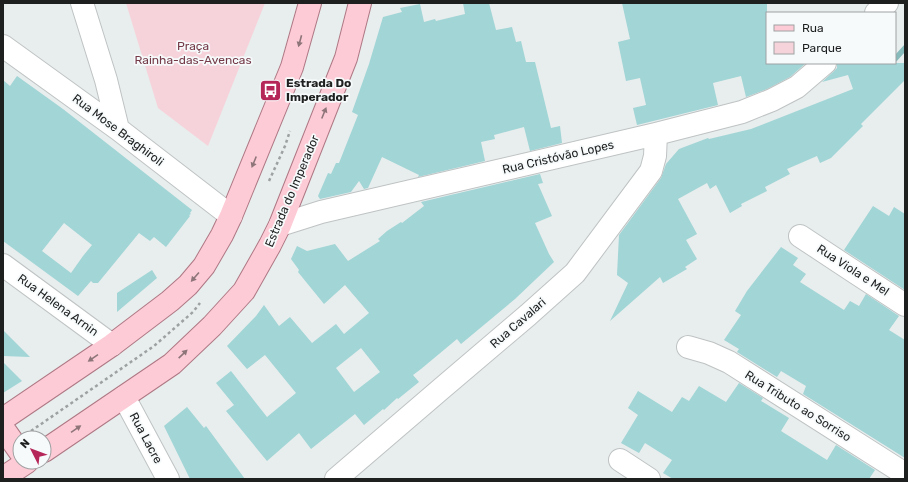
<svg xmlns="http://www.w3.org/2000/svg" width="908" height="482" viewBox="0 0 908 482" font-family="Rubik,sans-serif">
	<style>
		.green { fill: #f6d3da }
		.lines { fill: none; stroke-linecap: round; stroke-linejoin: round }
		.stream { stroke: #86babb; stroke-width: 5.5 }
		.building { fill: #a1d5d6; fill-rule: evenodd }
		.minor-casing { stroke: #bfc3c3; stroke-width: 24 }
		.major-casing { stroke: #ae7884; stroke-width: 24 }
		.path { stroke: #9da1a1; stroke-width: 2.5; stroke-dasharray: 3 3; stroke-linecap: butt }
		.minor { stroke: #fff; stroke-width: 22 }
		.major { stroke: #fdcbd6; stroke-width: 22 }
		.oneway { fill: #8e757a }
		.labels { text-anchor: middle; stroke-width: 3.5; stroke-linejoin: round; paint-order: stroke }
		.park-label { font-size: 12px; fill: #743a48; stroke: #f6fafb }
		.poi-label { font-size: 12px; font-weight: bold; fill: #1e1f1f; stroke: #f6fafb; text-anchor: start }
		.street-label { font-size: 12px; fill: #1e1f1f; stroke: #f6fafb }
	</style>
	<rect width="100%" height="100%" fill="#e8eded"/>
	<path class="green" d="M126,3H265L208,146L158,108Z"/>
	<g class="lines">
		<path class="stream" d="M895,59L905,48"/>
	</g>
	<path class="building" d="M463,3H489L496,30L512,27L516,42L521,41L526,62H535L551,128L560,126L562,143L530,151L524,127L494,135L495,139L481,142L485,161L418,177L419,175L382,157L368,188L364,189L359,181L351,192L320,199L318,196L328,173L331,174L336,163H339L358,115L352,112L369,64L383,17L402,12L400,8L420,4L424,22L435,19L436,21L465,14Z
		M622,3H767V63H806L790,77L767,89L746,97L741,76L713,83L718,105L637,125L633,108L646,105L640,78L626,81L618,42L630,39Z
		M837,63H905V80L861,124L863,126L831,158L820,163L817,156L787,169L790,174L765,187L767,191L741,204L742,206L730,213L716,185L710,189L707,183L678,199L697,234L686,240L697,259L685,267L687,269L663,283L660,277L610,321L628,283L617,275L619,235L661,178L666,164L679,149L708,138L709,139L751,129L853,89L848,75L822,82L833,72L837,68Z
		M17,76L63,109L192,210L190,213L191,214L189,215L190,216L166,247L154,237L150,241L139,233L98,283H93L91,281L78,296L3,241V80L10,86ZM64,223L92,245L83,256L71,273L42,251Z
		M540,174L543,183L538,184L552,216L535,223L549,254L554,262L515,299L461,344L457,339L421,369L413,375L419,382L398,399L397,398L384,410L383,409L364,425L355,414L311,449L299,433L267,461L226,411L234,405L216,383L231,371L267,417L296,393L265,355L247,369L227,346L256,316L264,305L279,326L290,317L312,343L336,324L344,334L369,313L345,285L324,304L298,272L299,270L291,259L297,246L307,251L335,244L348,261L380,241L378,239L387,231L401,222L402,223L424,206L421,202ZM361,348L380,372L354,392L336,368Z
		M873,206L889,216L894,207L905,214V290L844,250Z
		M781,247L798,258L793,265L806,274L800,282L844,310L850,301L859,306L866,294L899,316L889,330L905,340V458L803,394L806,386L781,371L777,377L737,352L739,349L724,340L741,315L735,311L747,291Z
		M152,270L157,278L117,312V293Z
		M3,330L30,357L3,356Z
		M3,362L22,381L3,393Z
		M739,383L763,398L761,401L789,418L781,431L827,460L836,445L875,470L869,479H673L663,473L672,460L645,443L639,453L621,443L638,415L628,408L638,391L672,412L682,397L689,401L699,386L726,402Z
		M187,407L204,428L206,426L245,479H190L164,426Z"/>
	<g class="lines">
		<defs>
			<path id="minor" d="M82,3L106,80L118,129
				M876,13L887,3
				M3,46L118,129L231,216
				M280,225L321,212L656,134L742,112L772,100L797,87L825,63
				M800,236L853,271L905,305
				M3,265L112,345
				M688,347L709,353L729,362L905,474
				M124,397L168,479
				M620,460L649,479
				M336,479L441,389L528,315L575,273L651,171L655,156L656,134"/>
			<path id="major" d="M3,419L112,345L170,301L188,285L204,266L222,235L231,216L292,67L310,3
				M3,428L20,452
				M44,451L172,364L212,326L244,291L270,245L280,225L346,58L360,3
				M3,478L27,462"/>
		</defs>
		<use href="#minor" class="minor-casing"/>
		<use href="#major" class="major-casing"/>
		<path class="path" d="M269,181L285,146L290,131
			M31,431L154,346L193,312L200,303"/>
		<use href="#minor" class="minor"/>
		<use href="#major" class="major"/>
	</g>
	<defs><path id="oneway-solid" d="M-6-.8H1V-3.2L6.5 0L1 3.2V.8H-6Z"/></defs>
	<g class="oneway">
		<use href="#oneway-solid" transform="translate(300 41) rotate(105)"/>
		<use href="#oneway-solid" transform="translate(324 113) rotate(-68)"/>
		<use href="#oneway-solid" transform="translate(254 162) rotate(112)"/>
		<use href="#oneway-solid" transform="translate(195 277) rotate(131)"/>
		<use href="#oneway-solid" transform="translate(183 354) rotate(-44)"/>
		<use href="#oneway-solid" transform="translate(93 358) rotate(146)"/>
		<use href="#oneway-solid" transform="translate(76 429) rotate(-34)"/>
	</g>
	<defs>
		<symbol id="bus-square" viewBox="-11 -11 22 22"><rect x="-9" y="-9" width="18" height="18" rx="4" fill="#b62759" stroke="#f6fafb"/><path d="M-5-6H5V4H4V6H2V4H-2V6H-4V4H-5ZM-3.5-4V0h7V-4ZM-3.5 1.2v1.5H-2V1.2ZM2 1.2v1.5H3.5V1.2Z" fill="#fff"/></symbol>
	</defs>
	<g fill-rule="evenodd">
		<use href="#bus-square" x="258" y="78" width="25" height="25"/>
	</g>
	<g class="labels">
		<g class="park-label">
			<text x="193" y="50">Praça<tspan x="193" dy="14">Rainha-das-Avencas</tspan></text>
		</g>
		<g class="poi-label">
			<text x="286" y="87">Estrada Do<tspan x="286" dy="14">Imperador</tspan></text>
		</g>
		<g class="street-label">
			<text transform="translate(118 130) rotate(37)" y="4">Rua Mose Braghiroli</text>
			<text transform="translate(558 157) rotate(-13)" y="4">Rua Cristóvão Lopes</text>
			<text transform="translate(292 191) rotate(-67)" y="4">Estrada do Imperador</text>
			<text transform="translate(853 270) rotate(33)" y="4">Rua Viola e Mel</text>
			<text transform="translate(58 305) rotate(36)" y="4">Rua Helena Arnin</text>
			<text transform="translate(518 323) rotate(-41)" y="4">Rua Cavalari</text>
			<text transform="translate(798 406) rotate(32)" y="4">Rua Tributo ao Sorriso</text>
			<text transform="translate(146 438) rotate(62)" y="4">Rua Lacre</text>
		</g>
	</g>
	<rect width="908" height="482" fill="none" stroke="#1e1f1f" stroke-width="8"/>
	<rect x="766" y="12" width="130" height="52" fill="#f6fafb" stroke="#a0a2a3"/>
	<rect x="774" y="25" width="20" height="6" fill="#fdcbd6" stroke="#a0a2a3"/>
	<text x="802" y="32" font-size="12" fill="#1e1f1f">Rua</text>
	<rect x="774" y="42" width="20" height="12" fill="#f6d3da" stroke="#a0a2a3"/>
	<text x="802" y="52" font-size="12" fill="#1e1f1f">Parque</text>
	<g transform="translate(32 450) rotate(312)"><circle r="19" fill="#f6fafb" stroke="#a0a2a3"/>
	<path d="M0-3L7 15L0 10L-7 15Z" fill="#b62759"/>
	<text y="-6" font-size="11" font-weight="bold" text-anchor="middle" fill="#1e1f1f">N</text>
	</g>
</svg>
